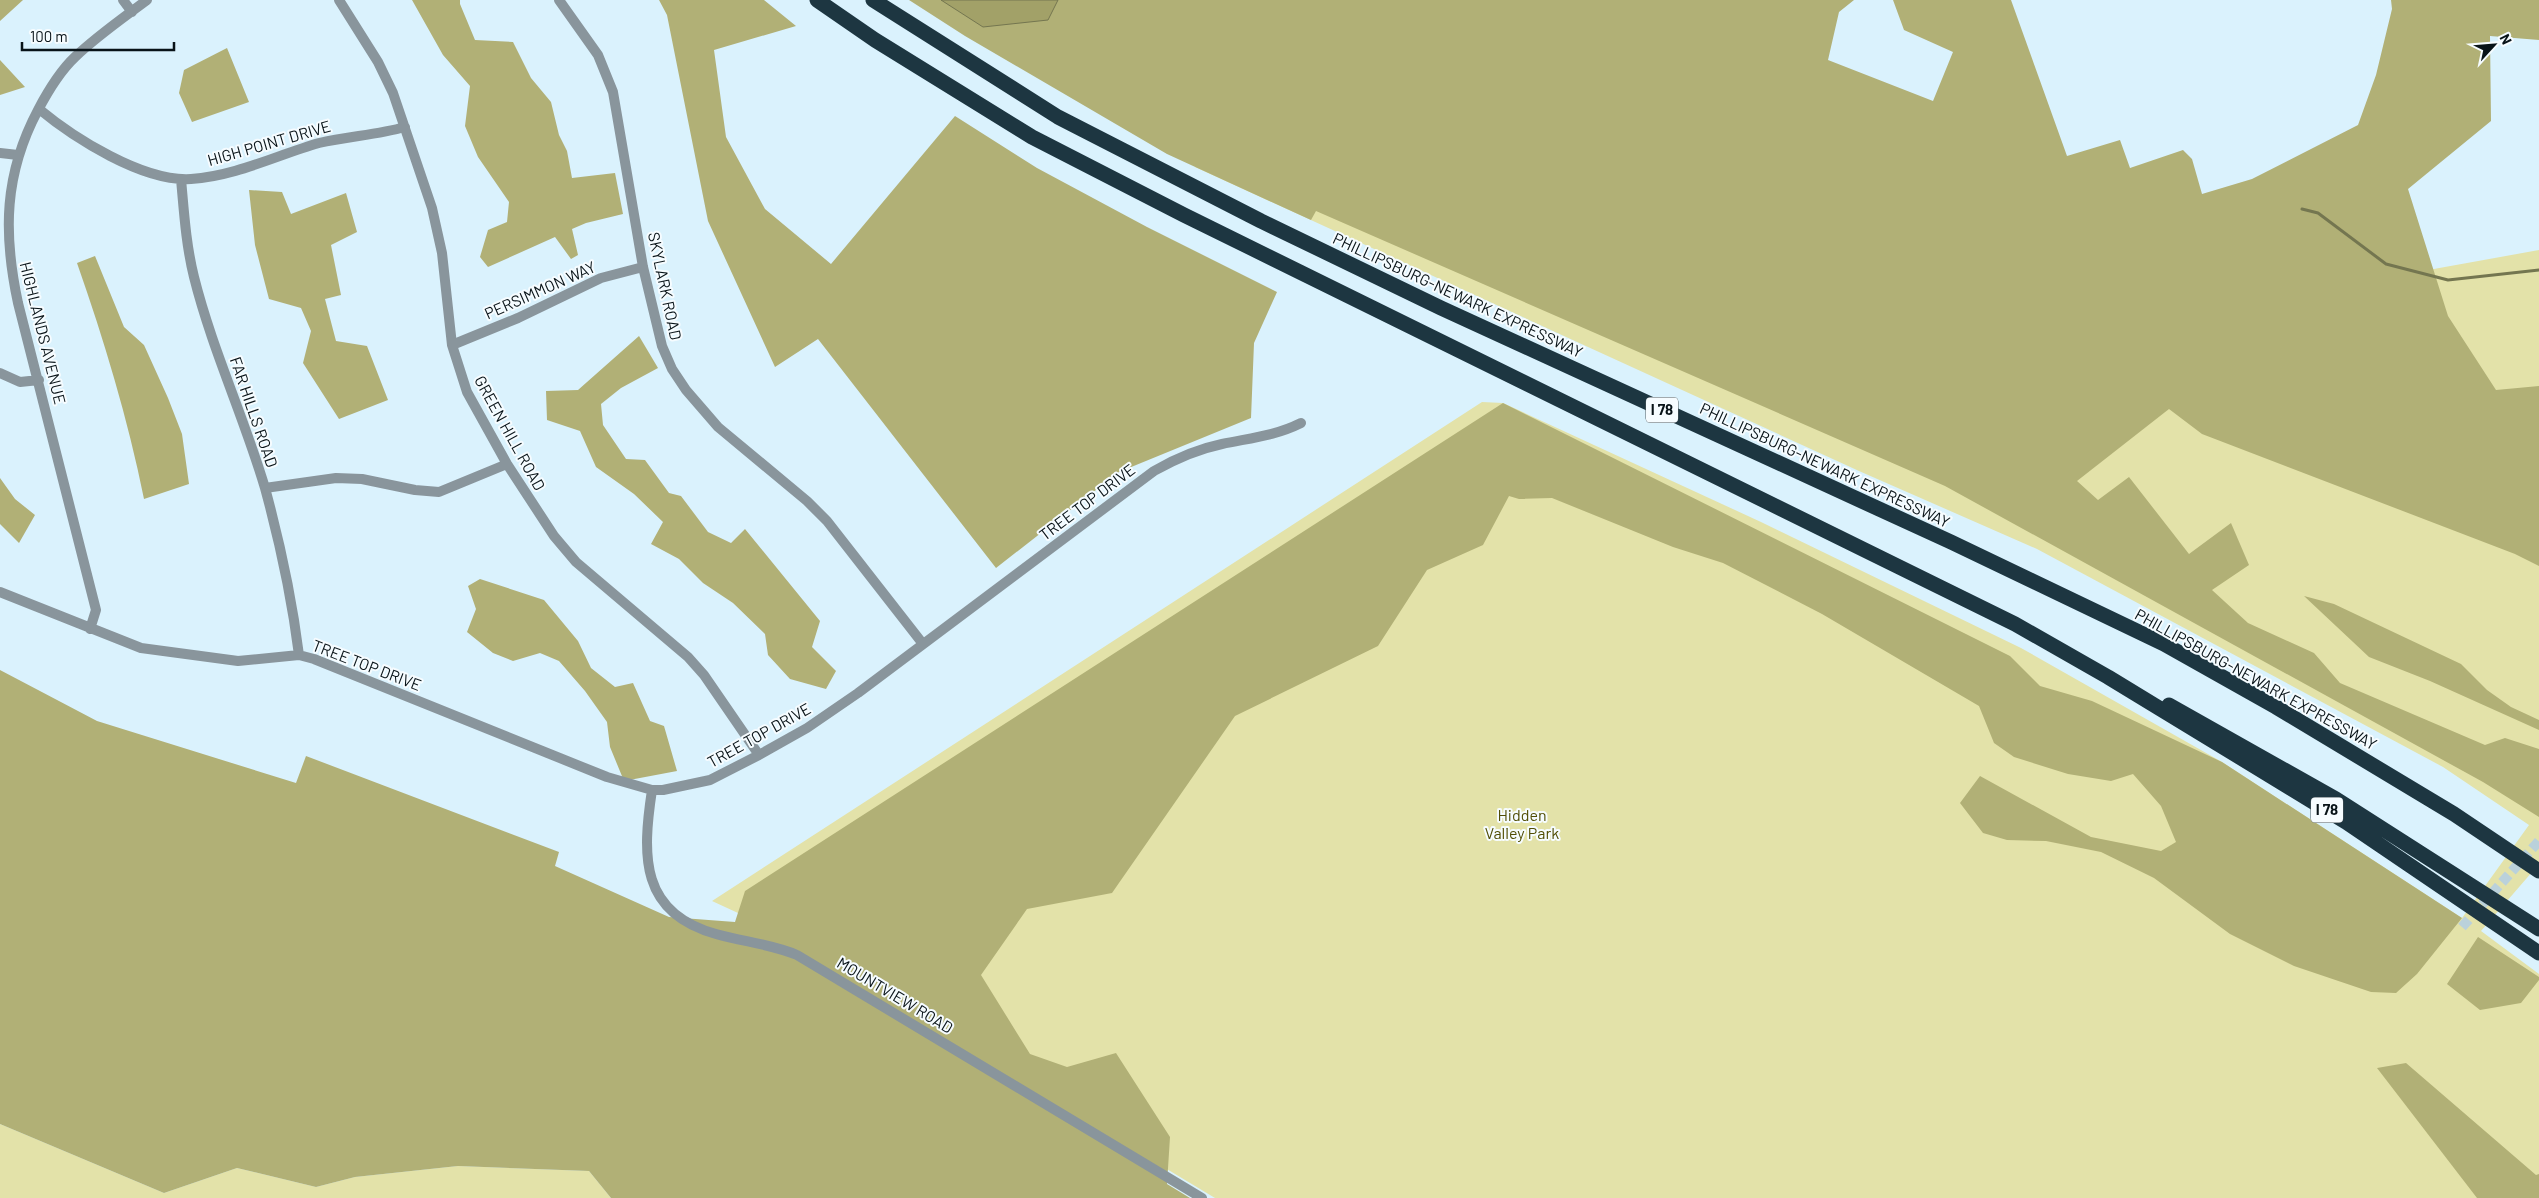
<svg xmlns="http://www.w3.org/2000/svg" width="2539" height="1198" viewBox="0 0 2539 1198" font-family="Barlow,sans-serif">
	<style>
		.green { fill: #e3e2a9 }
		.forest { fill: #b1b076 }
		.water { fill: #a2a168; stroke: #747650 }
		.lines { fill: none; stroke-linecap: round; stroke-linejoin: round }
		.stream { stroke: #747650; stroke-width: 3 }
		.minor-tunnel { stroke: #bad1db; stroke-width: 10; stroke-dasharray: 10 5; stroke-linecap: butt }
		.minor { stroke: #89959c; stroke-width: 10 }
		.motorway { stroke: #1d3641; stroke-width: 15 }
		.labels { text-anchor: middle; stroke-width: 4; stroke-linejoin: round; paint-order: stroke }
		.shield { fill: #f6fcff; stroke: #4f595d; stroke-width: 1 }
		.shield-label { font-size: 15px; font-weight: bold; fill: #081318 }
		.street-label { font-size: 16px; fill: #081318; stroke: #f6fcff }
		.park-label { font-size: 16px; fill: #514e05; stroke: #f6fcff }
	</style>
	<rect width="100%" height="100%" fill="#daf2fd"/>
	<path class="green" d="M1748,37L2290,295L2539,250V864L2481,931L2539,974V1198H1215L751,919L712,901L1482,402L1503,403L1761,522L2021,648L2222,762L2462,918L2529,825L2443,767L2037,549L1859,471L1195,167Z
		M0,1124L164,1193L237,1168L316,1187L355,1177L458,1166L589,1171L611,1198H0Z"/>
	<path class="forest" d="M0,0H23L0,21Z
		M412,0H460V4L475,40L513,42L531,78L551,102L559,135L567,151L572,178L615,173L623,214L586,223L572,229L578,255L571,259L555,237L488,267L480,257L488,230L507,222L509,202L478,157L465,126L470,86L443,55Z
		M659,0H764L796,26L714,50L726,137L765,209L831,264L955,116L1037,168L1147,227L1277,292L1254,343L1251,418L1119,472L996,568L818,339L775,367L708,221L667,15Z
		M909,0H1854L1839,12L1828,60L1933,101L1953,52L1904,30L1893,0H2011L2067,156L2120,140L2130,168L2183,150L2192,159L2202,194L2252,179L2358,125L2376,75L2392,9L2391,0H2539V40L2490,36L2491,121L2408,189L2448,316L2496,390L2539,386V566L2515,554L2202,434L2169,409L2077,481L2098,500L2129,477L2189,554L2231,523L2249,565L2212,590L2248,623L2314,653L2340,683L2485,745L2505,738L2539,749V817L2483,782L1945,486L1316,211L1311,220L1167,154L965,36Z
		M227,48L249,102L192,122L179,93L184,70Z
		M0,60L25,87L0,95Z
		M249,190L282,192L291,214L346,193L357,232L331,245L341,295L325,299L336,341L367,346L388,400L339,419L303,363L311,331L301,308L269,299L255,245Z
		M95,256L124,327L144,345L168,398L182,434L189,484L144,499C128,419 104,340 77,263Z
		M639,336L658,368L621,388L601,404L603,425L626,459L645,460L669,493L681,496L708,532L731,543L745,529L820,621L812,647L836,671L826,689L790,679L768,655L765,634L733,603L703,583L679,559L651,544L663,522L634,494L596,467L580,431L547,420L546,391L578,390Z
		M1503,403L2010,656L2040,686L2092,701L2222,762L2462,918L2417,974L2396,993L2371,992L2294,966L2230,934L2154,878L2101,852L2046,841L2007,840L1983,833L1960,803L1980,776L2091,837L2161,851L2176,842L2161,806L2133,774L2111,781L2068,774L2014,757L1994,743L1979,706L1822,614L1723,563L1673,547L1552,498L1519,499L1509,496L1483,545L1427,570L1378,646L1235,716L1112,893L1027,909L981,975L1030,1054L1067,1067L1116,1053L1170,1137L1167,1184L1190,1198H611L589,1171L458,1166L355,1177L316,1187L237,1168L164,1193L0,1124V670L97,721L296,783L306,756L559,852L555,866L669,917L735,922L745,891Z
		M0,478L15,499L35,515L19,543L0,524Z
		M480,579L544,600L578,641L591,668L615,687L633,683L650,721L664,726L677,771L624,781L610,747L607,722L585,691L559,661L540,653L513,661L493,653L467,632L476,609L468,586Z
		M2304,596L2334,604L2461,664L2487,690L2511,707L2539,720V730L2430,681L2369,657Z
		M2478,937L2539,977V980L2521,1003L2480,1010L2447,984Z
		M2406,1063L2536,1175L2539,1174V1198H2477L2377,1068Z"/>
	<path class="water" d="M941,0H1058L1048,20L983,27Z"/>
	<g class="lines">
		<path class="stream" d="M2302,209L2318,213L2386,264L2448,280L2539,270"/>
		<path class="minor-tunnel" d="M2462,927L2539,841"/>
		<path class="minor" d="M123,0L132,12
			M339,0L378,62L393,93L432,208L442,253L452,345L467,392L507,464L554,536L576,562L688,657L704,675L759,755
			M559,0L598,55L613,92L643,267L662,346L672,369L686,390L718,427L807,501L827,521L923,644
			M39,109C74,138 143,182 191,179C236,176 277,155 319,143C348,136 377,135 405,127
			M0,153L18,155
			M181,179C184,212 186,245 194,277C212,349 244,417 265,488C280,543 292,599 299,655
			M452,345L518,318L601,278L643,267
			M0,373L20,382L39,380
			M265,488L336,478L362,479L415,490L439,492L507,464
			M0,592L141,648L238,661L299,655L314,659L607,777L652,790H663L710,780L759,755L807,728L858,693L1154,471C1175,459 1198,449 1222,444C1250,438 1275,436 1301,423
			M90,629L96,610L18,303C3,233 4,174 38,110C48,91 59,72 75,57C97,36 123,18 147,0
			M652,790C642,856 640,913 716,934C744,942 771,944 797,955L1202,1198"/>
		<path class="motorway" d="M817,0L875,40L1032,137L1184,215L2015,624L2108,677L2346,822L2539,953
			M873,0L1058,117L1261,221L1441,308L1951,542L2164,644L2276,707L2454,814L2539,871
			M2169,705L2336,799L2539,929"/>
	</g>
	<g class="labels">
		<g class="shield">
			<rect x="1646" y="397.5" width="32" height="25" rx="4"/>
			<rect x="2311" y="797.5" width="32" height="25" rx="4"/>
		</g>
		<g class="shield-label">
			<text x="1662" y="415">I 78</text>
			<text x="2327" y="815">I 78</text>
		</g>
		<g class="street-label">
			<text transform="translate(269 143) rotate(-16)" y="6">HIGH POINT DRIVE</text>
			<text transform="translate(665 286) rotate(78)" y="6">SKYLARK ROAD</text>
			<text transform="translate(540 290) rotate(-24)" y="6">PERSIMMON WAY</text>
			<text transform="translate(1458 295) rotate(25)" y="6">PHILLIPSBURG-NEWARK EXPRESSWAY</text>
			<text transform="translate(43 333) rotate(76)" y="6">HIGHLANDS AVENUE</text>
			<text transform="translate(254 412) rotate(71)" y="6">FAR HILLS ROAD</text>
			<text transform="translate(510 433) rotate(61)" y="6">GREEN HILL ROAD</text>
			<text transform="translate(1825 465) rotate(25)" y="6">PHILLIPSBURG-NEWARK EXPRESSWAY</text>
			<text transform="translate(1087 502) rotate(-37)" y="6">TREE TOP DRIVE</text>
			<text transform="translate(367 665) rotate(21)" y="6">TREE TOP DRIVE</text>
			<text transform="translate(2256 679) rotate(29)" y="6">PHILLIPSBURG-NEWARK EXPRESSWAY</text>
			<text transform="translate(759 735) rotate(-29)" y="6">TREE TOP DRIVE</text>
			<text transform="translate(895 995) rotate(31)" y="6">MOUNTVIEW ROAD</text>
		</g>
		<g class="park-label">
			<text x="1522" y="821">Hidden<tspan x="1522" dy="18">Valley Park</tspan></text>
		</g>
	</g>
	<g transform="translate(2494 45) rotate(64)" stroke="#f6fcff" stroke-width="4" paint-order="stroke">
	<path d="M0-4L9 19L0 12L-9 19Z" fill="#081318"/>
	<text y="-8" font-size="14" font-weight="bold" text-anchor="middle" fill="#081318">N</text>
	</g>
	<path d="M22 42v8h152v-8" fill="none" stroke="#081318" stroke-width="2.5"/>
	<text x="30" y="42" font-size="15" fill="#081318" stroke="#f6fcff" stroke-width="4" paint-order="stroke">100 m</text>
</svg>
